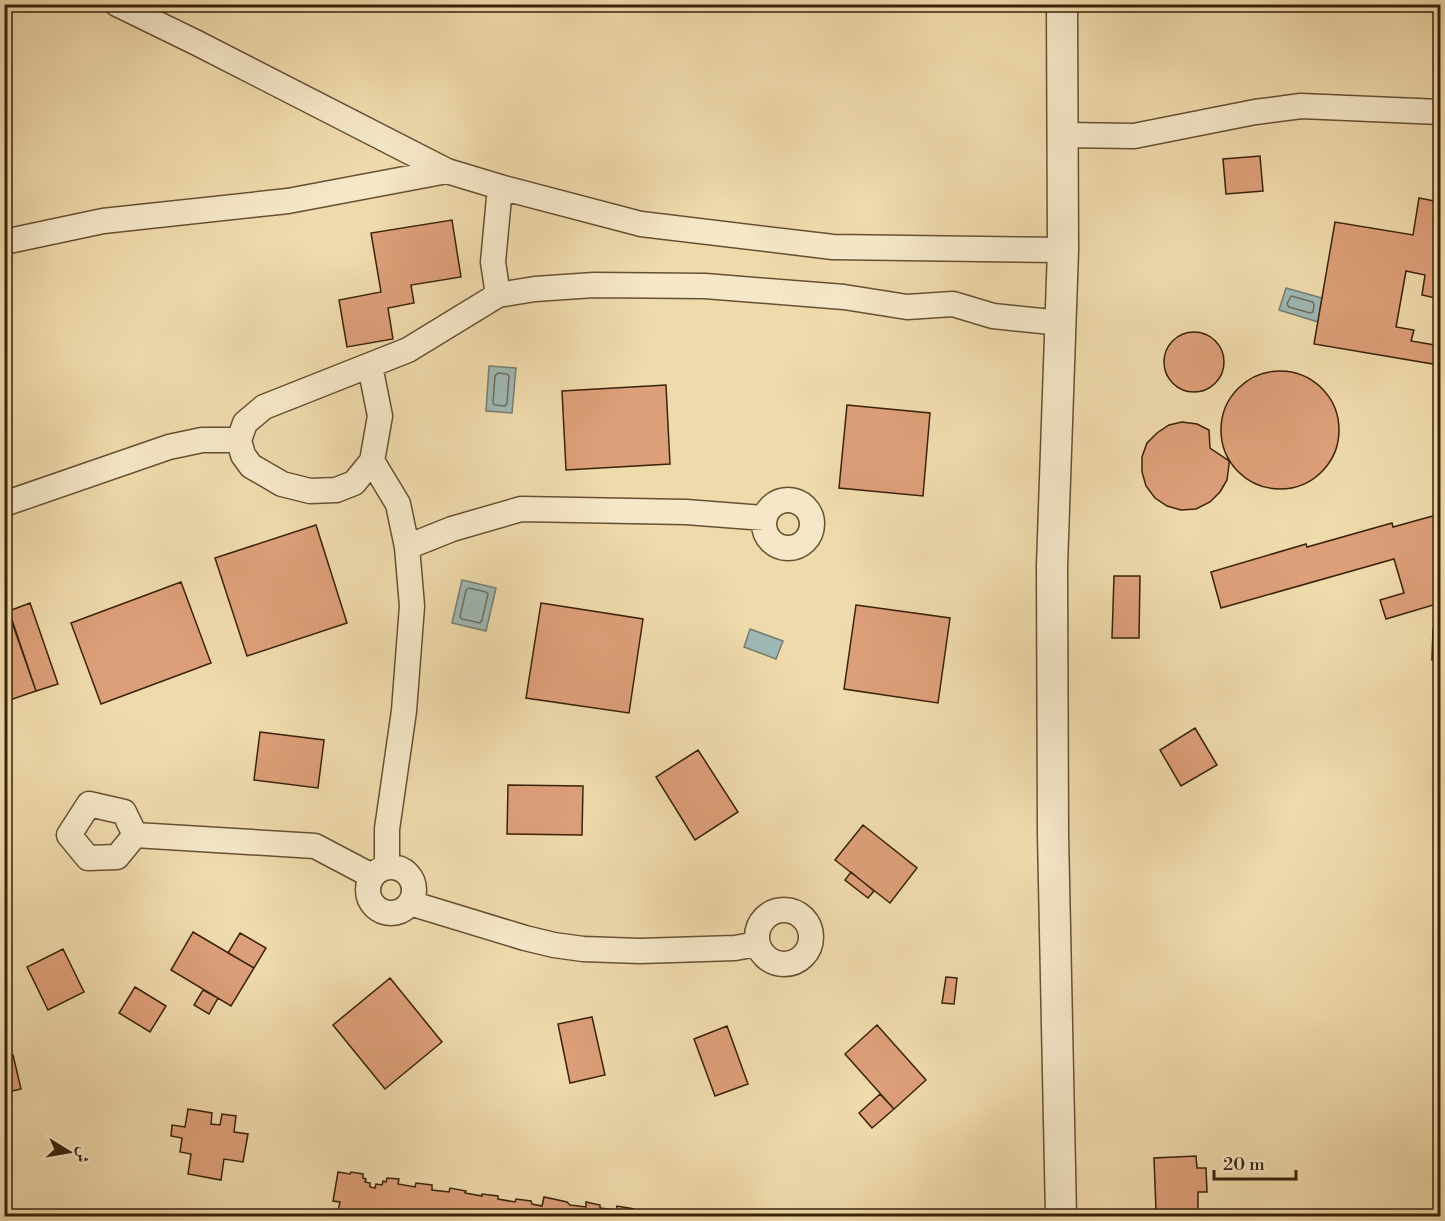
<svg xmlns="http://www.w3.org/2000/svg" width="1445" height="1221" viewBox="0 0 1445 1221" font-family="'Libre Bodoni',Amiri,serif">
	<style>
		.water { fill: #9eb8b4; stroke: #767c70; stroke-width: 1.5 }
		.lines { fill: none; stroke-linecap: round; stroke-linejoin: round }
		.shore { stroke: #6c6d5e; stroke-width: 1.5 }
		.building { fill: #dd9f79; stroke: #392209; stroke-width: 1.5 }
		.minor-casing { stroke: #665032; stroke-width: 27 }
		.tertiary-casing { stroke: #665032; stroke-width: 33 }
		.minor { stroke: #f5e7c8; stroke-width: 24 }
		.tertiary { stroke: #f5e7c8; stroke-width: 30 }
	</style>
	<rect width="100%" height="100%" fill="#efdaab"/>
	<filter id="stains"><feTurbulence type="fractalNoise" baseFrequency=".00333" numOctaves="4"/><feColorMatrix values="0 0 0 0 .2 0 0 0 0 .09 0 0 0 0 .02 0 0 0 .5 -.17"/></filter>
	<radialGradient id="worn" r=".72"><stop offset=".6" stop-color="#630" stop-opacity="0"/><stop offset="1" stop-color="#630" stop-opacity=".3"/></radialGradient>
	<path class="water" d="M1286,288L1322,298L1318,322L1279,310Z
		M489,366L516,368L512,413L486,411Z
		M462,580L496,588L486,631L452,623Z
		M750,629L783,641L776,659L744,647Z"/>
	<g class="lines">
		<path class="shore" d="M1291,296L1313,302L1314,305L1313,312L1310,313L1289,307L1287,304Z
			M498,373L507,374L509,376L507,403L505,406L495,405L493,403L495,376Z
			M469,588L486,592L488,594L482,620L480,623L462,619L460,617L466,590Z"/>
	</g>
	<path class="building" d="M1260,156L1263,191L1226,194L1223,159Z
		M1419,198L1440,202V299L1422,295L1425,275L1406,271L1396,327L1414,330L1411,341L1440,346L1439,365L1314,344L1335,222L1413,235Z
		M452,220L461,277L411,285L414,303L388,308L393,339L347,347L339,300L381,292L371,233Z
		M1164 362a30 30 0 1 1 60 0a30 30 0 1 1-60 0Z
		M1221 430a59 59 0 1 1 118 0a59 59 0 1 1-118 0Z
		M666,385L670,464L566,470L562,391Z
		M847,405L930,413L923,496L839,488Z
		M1182,422L1197,424L1209,430L1210,448L1229,461V465L1227,480L1220,492L1210,502L1196,509L1181,510L1167,506L1155,498L1146,486L1142,472V457L1147,443L1157,433L1169,425Z
		M1440,514V603L1386,619L1380,600L1404,593L1394,559L1221,608L1211,572L1306,544L1307,547L1392,523L1393,527Z
		M316,525L347,623L247,656L215,558Z
		M1114,576H1140L1139,638H1112Z
		M181,582L211,663L101,704L71,623Z
		M30,603L58,684L36,691L9,611Z
		M541,603L643,619L629,713L526,698Z
		M856,605L950,618L938,703L844,689Z
		M13,625L36,691L4,702V628Z
		M1433,629H1440V660H1432Z
		M1195,728L1217,765L1181,786L1160,750Z
		M260,732L324,740L318,788L254,780Z
		M698,750L738,812L695,840L656,777Z
		M508,785L583,786L582,835L507,834Z
		M863,825L917,868L890,903L835,860Z
		M851,872L874,891L868,898L845,880Z
		M193,932L254,968L231,1006L171,970Z
		M240,933L266,948L254,968L228,953Z
		M63,949L84,992L48,1010L27,967Z
		M946,977L957,978L954,1004L942,1003Z
		M390,978L442,1042L385,1089L333,1025Z
		M135,987L166,1006L150,1032L119,1013Z
		M203,990L218,998L209,1014L194,1005Z
		M592,1017L605,1075L570,1083L558,1024Z
		M877,1025L926,1080L894,1109L845,1054Z
		M727,1026L748,1084L715,1096L694,1039Z
		M13,1055L21,1089L4,1093V1056Z
		M880,1094L894,1109L872,1128L859,1113Z
		M188,1109L212,1113L211,1124L220,1125L222,1114L236,1116L234,1132L248,1134L243,1162L224,1159L221,1180L188,1174L191,1154L180,1152L182,1138L171,1136L172,1125L185,1127Z
		M1196,1156L1197,1168H1206L1207,1192H1198V1210L1156,1211L1154,1158Z
		M338,1172L350,1174L351,1172L363,1174V1178L366,1179L365,1182L370,1183V1187L375,1188L376,1184L382,1185L383,1181L386,1182L387,1178L399,1179L398,1184L415,1187L416,1183L432,1185V1190L449,1192L450,1188L466,1191L465,1193L482,1196V1194L498,1196V1199L515,1202L516,1199L531,1201L532,1204L542,1206L544,1197L567,1202L570,1205L586,1207V1202L600,1205V1208L616,1210L617,1206L634,1209V1213L665,1216H337L340,1202L333,1201Z"/>
	<g class="lines">
		<defs>
			<path id="minor" d="M117,4L197,43L447,171L500,187L641,224L833,247L1063,250
				M1063,135L1134,136L1255,112L1301,106L1440,112
				M4,242L103,221L288,201L447,171
				M498,295L493,262L500,187
				M370,366L380,416L372,461L398,504L407,547L412,606L404,711L387,829V866
				M239,440L243,455L251,466L282,484L310,491L336,490L354,483L372,461
				M764 524a24 24 0 1 1 48 0a24 24 0 1 1-48 0Z
				M4,504L169,447L202,440H239L245,423L264,407L408,350L498,295L535,289L594,285L705,286L844,297L907,307L953,304L993,316L1061,323
				M407,547L452,529L521,509L686,512L765,518
				M135,835L117,857L88,858L69,835L89,804L124,812L135,835L315,846L372,876
				M368 890a23 23 0 1 1 46 0a23 23 0 1 1-46 0Z
				M410,903L525,938L554,945L583,949L640,951L735,948L757,944
				M757 937a27 27 0 1 1 54 0a27 27 0 1 1-54 0Z"/>
			<path id="tertiary" d="M1061,1216L1053,834L1052,566L1063,250L1062,4"/>
		</defs>
		<use href="#minor" class="minor-casing"/>
		<use href="#tertiary" class="tertiary-casing"/>
		<use href="#minor" class="minor"/>
		<use href="#tertiary" class="tertiary"/>
	</g>
	<rect width="1445" height="1221" fill="none" stroke="#efdaab" stroke-width="24"/>
	<rect x="6" y="6" width="1433" height="1209" fill="none" stroke="#392209" stroke-width="3"/>
	<rect x="12" y="12" width="1421" height="1197" fill="none" stroke="#392209" stroke-width="1.5"/>
	<g transform="translate(69 1152) rotate(101)" stroke="#f5e7c8" stroke-width="4.5" paint-order="stroke">
	<path d="M0-4.5L10 22L0 15L-10 22Z" fill="#392209"/>
	<text y="-9" font-size="16" font-weight="bold" text-anchor="middle" fill="#392209">ش</text>
	</g>
	<path d="M1214 1170v9h82v-9" fill="none" stroke="#392209" stroke-width="3"/>
	<text x="1223" y="1170" font-size="18" fill="#392209" stroke="#f5e7c8" stroke-width="4.5" paint-order="stroke">20 m</text>
	<rect width="100%" height="100%" filter="url(#stains)"/>
	<rect width="100%" height="100%" fill="url(#worn)"/>
</svg>
